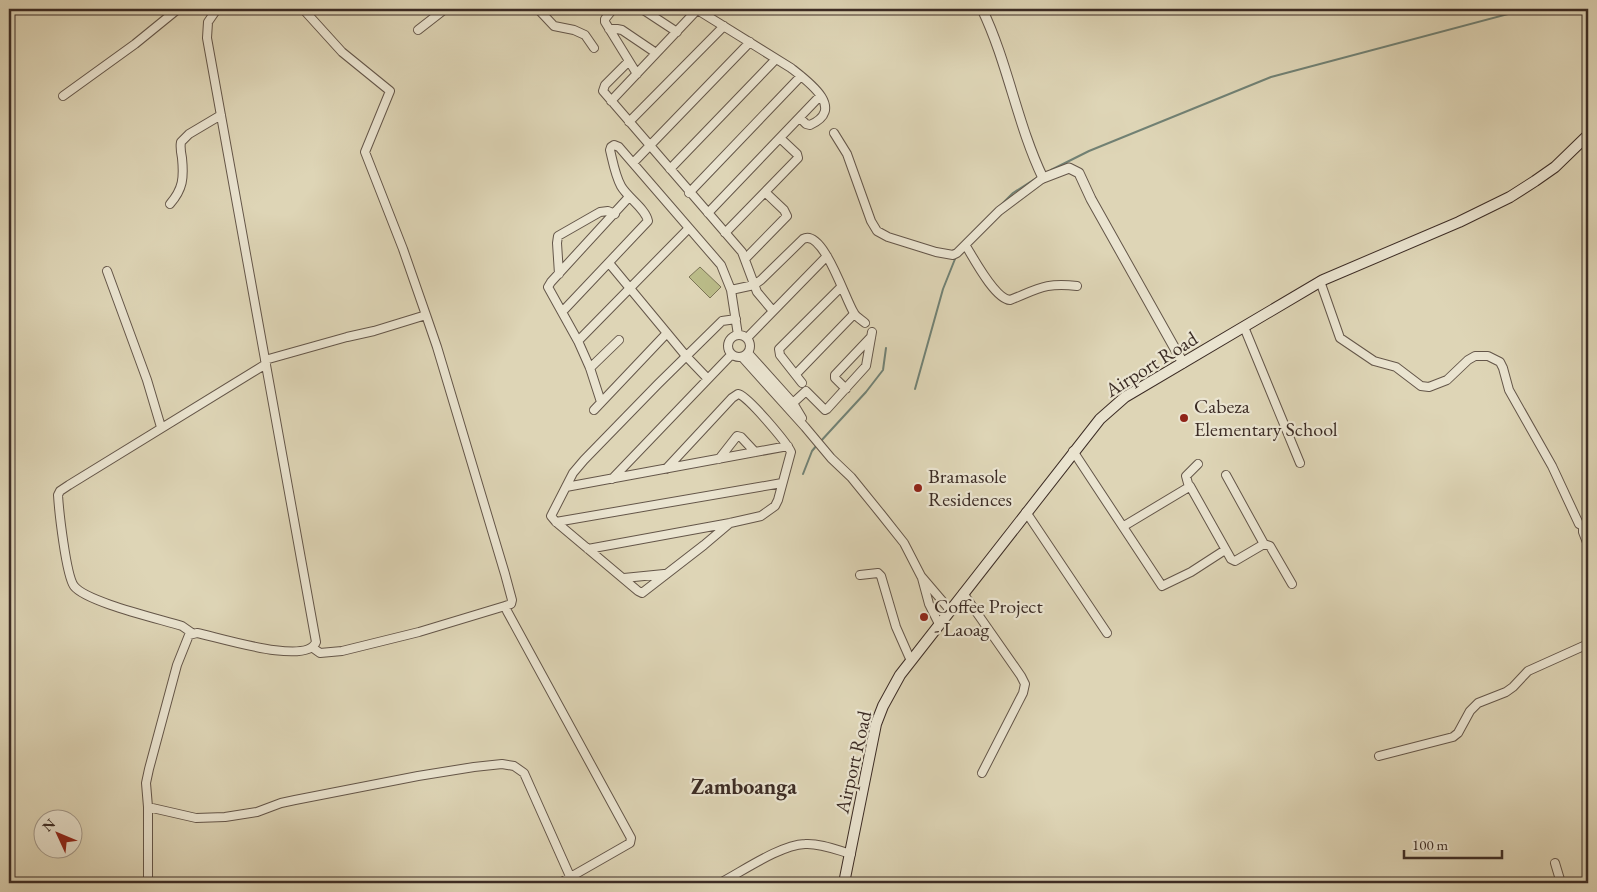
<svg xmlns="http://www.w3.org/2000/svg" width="1597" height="892" viewBox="0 0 1597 892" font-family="'EB Garamond',serif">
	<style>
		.green { fill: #babb88; stroke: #7b7456 }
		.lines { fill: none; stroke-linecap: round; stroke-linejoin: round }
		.stream { stroke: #718174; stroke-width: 2 }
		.minor-casing { stroke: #645649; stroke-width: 10 }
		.tertiary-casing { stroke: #645649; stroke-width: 11 }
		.secondary-casing { stroke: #3c2c25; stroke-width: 12 }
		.minor { stroke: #eae4d0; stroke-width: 8 }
		.tertiary { stroke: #eae4d0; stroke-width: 9 }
		.secondary { stroke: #eae4d0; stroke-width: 10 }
		.poi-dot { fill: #8f2418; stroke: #eae4d0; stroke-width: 2 }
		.labels { text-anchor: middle; stroke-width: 4.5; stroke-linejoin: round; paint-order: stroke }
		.street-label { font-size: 20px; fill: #3c2c25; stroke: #eae4d0 }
		.poi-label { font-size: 20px; fill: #3c2c25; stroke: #eae4d0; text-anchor: start }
		.quarter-label { font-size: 22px; font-weight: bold; fill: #3c2c25; stroke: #eae4d0 }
	</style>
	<rect width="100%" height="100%" fill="#ded5b6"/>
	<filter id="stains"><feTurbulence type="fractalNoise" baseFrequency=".004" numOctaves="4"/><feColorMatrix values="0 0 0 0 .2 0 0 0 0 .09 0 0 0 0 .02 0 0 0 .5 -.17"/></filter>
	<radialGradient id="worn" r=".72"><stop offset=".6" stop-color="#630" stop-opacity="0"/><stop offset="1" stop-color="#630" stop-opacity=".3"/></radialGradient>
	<path class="green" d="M700,267L721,287L710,298L689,277Z"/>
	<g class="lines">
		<path class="stream" d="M1051,170L1089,151L1271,77L1527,9
			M999,207L1013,193L1038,177
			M972,233L990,215
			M915,389L943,289L955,259
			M820,442L866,392L883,370L886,348
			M803,474L812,451L817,445"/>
		<defs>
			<path id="minor" d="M217,9L208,22L207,38L316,642C307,666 218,637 197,633L189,635L177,665L149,769L146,783L148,807L196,818L225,817L257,812L281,803L295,800L418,776L474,767L502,764L514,766L524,773L573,883
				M538,9L554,26L574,30L585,35L594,48
				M613,9L605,19V22L637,74
				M642,9L677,32
				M696,9L791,68C809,82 846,109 810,125L806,124L800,118
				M609,29H617L622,30L656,53
				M418,30L445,9
				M628,62L605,85L603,91L742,252L757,292L773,311
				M63,96L135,44L178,9
				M611,101L697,10
				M629,122L724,26
				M834,133L847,154L871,221L877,231L888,237L936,252L953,255L957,253L999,211L1043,178
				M633,163L750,42
				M670,169L776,59
				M689,193L801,76
				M170,204C183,189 184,178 182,158C181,153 180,147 181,142L189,134L221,115
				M708,213L820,96
				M725,233L798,158L797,154L780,138
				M966,246C974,259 995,299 1010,300C1038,289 1046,282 1077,286
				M745,259L787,216L784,210L765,192
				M609,263L686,356L707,378
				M107,271L147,380L161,427
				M559,274L557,243L558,236L600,212L608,211L615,214
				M1320,281L1340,338L1374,361L1396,367L1421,386L1429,387L1447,380L1468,360L1475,356H1488L1500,362L1503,368L1509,390L1552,466L1579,524L1583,526L1588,525
				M731,290L754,285L761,280L803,239C823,228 845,299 854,313C856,317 862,320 865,323
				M562,312L648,221C646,209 627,197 621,186C615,175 613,162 610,150L611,147L614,145L619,147L721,265L731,290L738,335
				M426,315L437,347L505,574L512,600L511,604L505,606L507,611L631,838L630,843L560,883
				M1244,327L1300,463
				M728 346a11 11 0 1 1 22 0a11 11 0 1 1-22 0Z
				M747,338L827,256
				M578,341L689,228
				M748,353L793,403L802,418
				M742,357L805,427L831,458L851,477L881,514L904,543L921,576L950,610
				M265,360L347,337L374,331L426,315L403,249L365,152L390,91L342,52L303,9
				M590,368L619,340
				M796,374L854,314
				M802,383L780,355L779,349L841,287
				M846,389L835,378V375L871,337
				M601,402L590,368L578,341L548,287L551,282L629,197
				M793,403L806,391L825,410L827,409L866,366L872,332
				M594,410L667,333
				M1073,451L1162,586L1191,572L1225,550
				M719,459L737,436L741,437L755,452
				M1226,475L1264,544L1270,546L1292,584
				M612,479L731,355
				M1190,486L1231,559L1235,561L1264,544
				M566,487L788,446
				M1026,512L1107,633
				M556,522L782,483
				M730,523L704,545L642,593L638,591L556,522L551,516L573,473L584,460L658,384L722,321L736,319
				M1124,526L1189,487L1186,476L1198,464
				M1583,526V532L1588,545
				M588,549L730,523L761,516L775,506L778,500L791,452C787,443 747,395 738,394L732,398L666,469
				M860,575L878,573L881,576L896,627L911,661
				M624,578L664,574
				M922,578L929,604L939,624
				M963,593L1021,676L1025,684L1023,693L982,773
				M192,633L182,626C160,619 86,602 74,586C66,575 59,511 58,495L60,491L69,485L266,364
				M313,648L320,653L342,651L419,632L505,606
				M1379,756L1453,737L1458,733L1470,711L1478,703L1506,692L1513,687L1528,671L1588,644
				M148,807V883
				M1555,863L1561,883
				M720,883C743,871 780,845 805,844C820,843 837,850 851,854"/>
			<path id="tertiary" d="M982,9C1008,63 1017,124 1043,178L1069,168L1079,173L1091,199L1183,363"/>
			<path id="secondary" d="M844,883L876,724L883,706L900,675L1100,419L1125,397L1323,280L1459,222L1510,197L1535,181L1555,167L1588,135"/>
		</defs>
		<use href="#minor" class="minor-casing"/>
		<use href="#tertiary" class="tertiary-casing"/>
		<use href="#secondary" class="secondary-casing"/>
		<use href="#minor" class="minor"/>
		<use href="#tertiary" class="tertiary"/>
		<use href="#secondary" class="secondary"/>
	</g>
	<g class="poi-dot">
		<circle cx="1184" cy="418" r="5"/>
		<circle cx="918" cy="488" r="5"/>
		<circle cx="924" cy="617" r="5"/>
	</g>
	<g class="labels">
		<g class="street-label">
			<text transform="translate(1151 364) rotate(-32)" y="7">Airport Road</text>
			<text transform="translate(853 762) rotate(-77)" y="7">Airport Road</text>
		</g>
		<g class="poi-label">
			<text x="1194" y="413">Cabeza<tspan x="1194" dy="23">Elementary School</tspan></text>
			<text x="928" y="483">Bramasole<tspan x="928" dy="23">Residences</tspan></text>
			<text x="934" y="613">Coffee Project<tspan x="934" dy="23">- Laoag</tspan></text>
		</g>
		<g class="quarter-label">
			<text x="744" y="794">Zamboanga</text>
		</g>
	</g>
	<rect width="1597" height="892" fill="none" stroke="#ded5b6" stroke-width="30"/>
	<rect x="10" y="10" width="1577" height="872" fill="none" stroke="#3c2c25" stroke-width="2.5"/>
	<rect x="15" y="15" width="1567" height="862" fill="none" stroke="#3c2c25"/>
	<g transform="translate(58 834) rotate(314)"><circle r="24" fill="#eae4d0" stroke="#a49a8c"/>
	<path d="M0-4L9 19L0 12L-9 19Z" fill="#8f2418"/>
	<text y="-8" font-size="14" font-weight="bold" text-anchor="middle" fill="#3c2c25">N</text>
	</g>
	<path d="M1404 850v8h98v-8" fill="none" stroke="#3c2c25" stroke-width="2.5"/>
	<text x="1412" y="850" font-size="15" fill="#3c2c25" stroke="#eae4d0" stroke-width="4" paint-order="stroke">100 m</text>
	<rect width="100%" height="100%" filter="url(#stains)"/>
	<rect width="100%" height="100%" fill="url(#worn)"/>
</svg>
